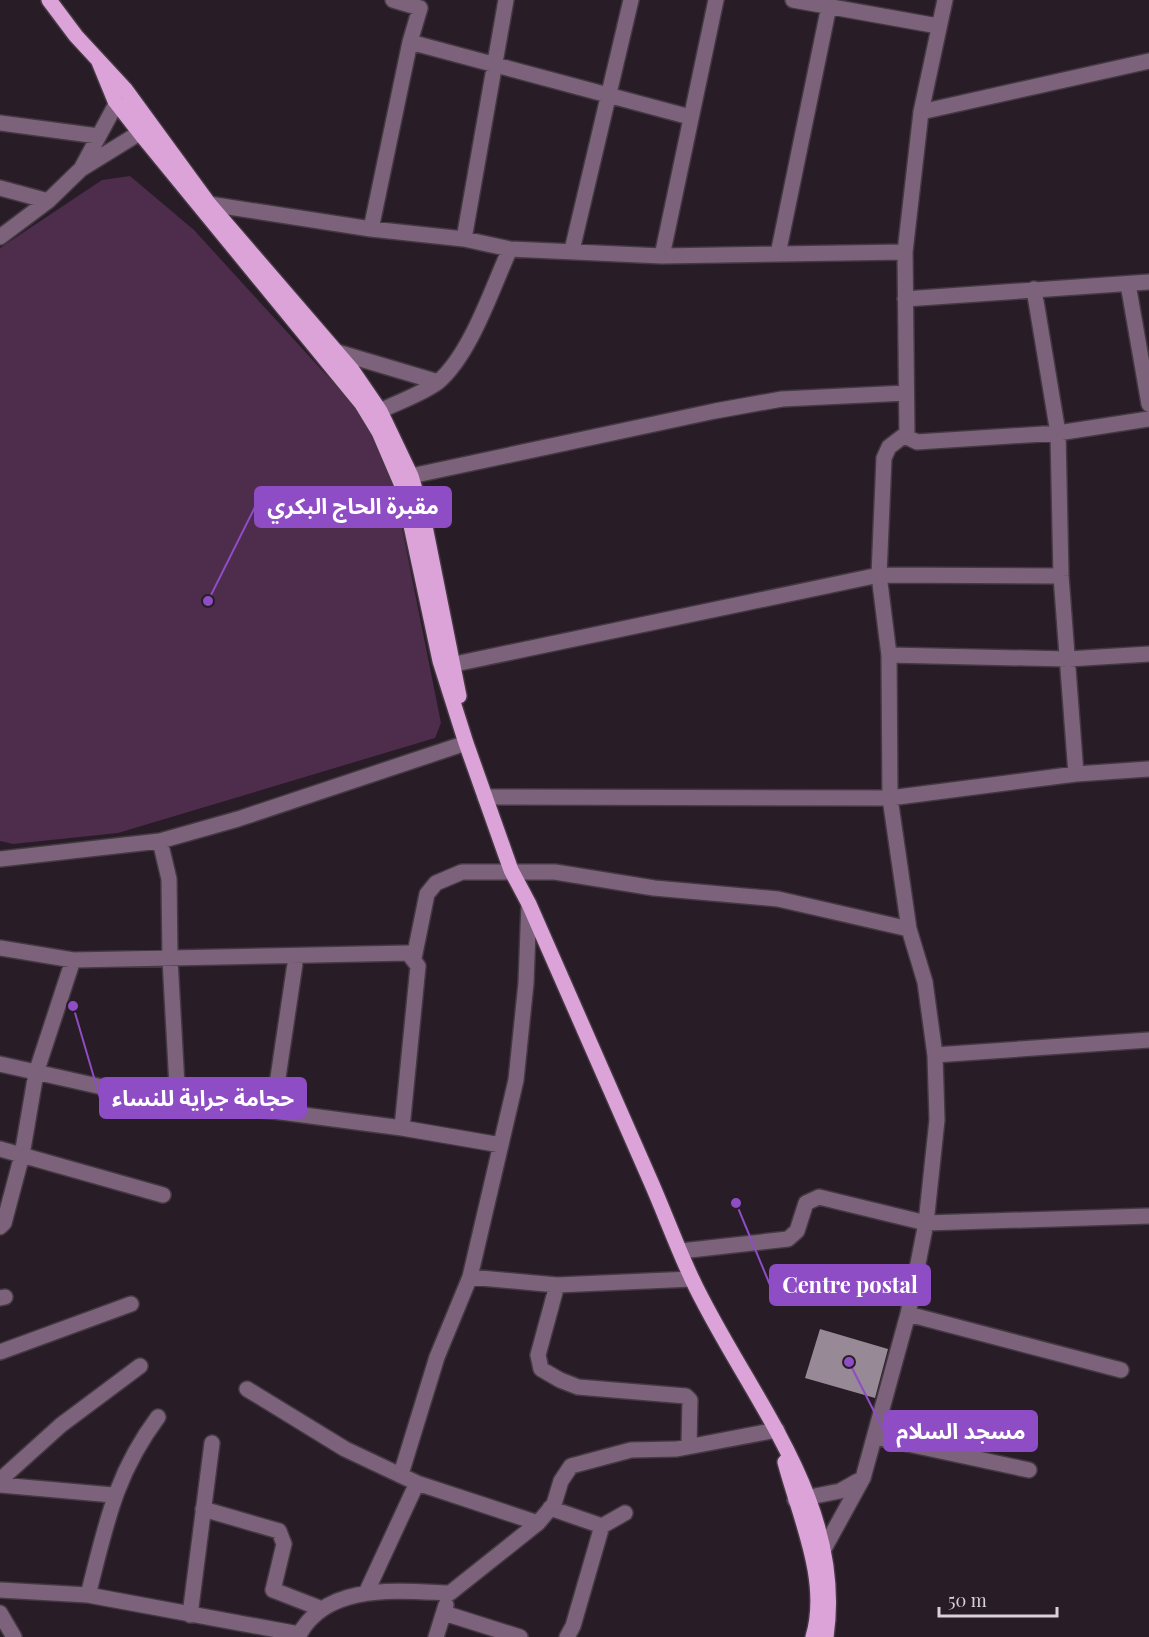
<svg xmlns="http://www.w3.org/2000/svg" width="1149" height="1637" viewBox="0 0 1149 1637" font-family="'Playfair Display','Noto Sans Arabic',serif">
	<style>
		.green { fill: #4d2c4c }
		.building { fill: #988996 }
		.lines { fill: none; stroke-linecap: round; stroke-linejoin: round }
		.minor-casing { stroke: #443943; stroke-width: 18 }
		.major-casing { stroke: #443943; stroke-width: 18 }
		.minor { stroke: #7d627c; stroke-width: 15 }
		.major { stroke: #dca3d9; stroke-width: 15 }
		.leader { fill: none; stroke: #8e4dc4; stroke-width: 2 }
		.callout-dot { fill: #8e4dc4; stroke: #281c27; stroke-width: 2 }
		.callout { fill: #8e4dc4; stroke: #8e4dc4; stroke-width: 2 }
		.callout-label { font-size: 22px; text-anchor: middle; font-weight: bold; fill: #fff }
	</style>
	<rect width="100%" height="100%" fill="#281c27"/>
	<path class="green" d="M130,176L194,230L362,414L385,456L392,478L441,723L435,738L118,833L13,844L0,841V248L102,180Z"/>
	<path class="building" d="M820,1329L888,1349L875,1398L805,1378Z"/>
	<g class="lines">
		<defs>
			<path id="minor" d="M393,0L420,8L410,42
				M793,0L938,26
				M945,0L921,112L905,252L907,437L917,442L1058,433L1149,419
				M921,112L1149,61
				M0,123L98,136
				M81,169L122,93
				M0,188L48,201
				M209,204L371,229L464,239L510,249L662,256L905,252
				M371,229L410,42L690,117
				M0,237L48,201L81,169L149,127
				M464,239L506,0
				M572,250L631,0
				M778,254L829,6
				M662,256L716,0
				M1128,284L1149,404
				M1034,289L1058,433L1061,576L1076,774
				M905,299L1149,282
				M337,352L438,382
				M380,411C398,402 422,394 438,382C471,354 492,288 510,249
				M411,476L715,411L782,399L906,393
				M889,655L1068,659L1149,654
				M455,664L879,575L1061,576
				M485,797L890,798L1076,774L1149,769
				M160,841L169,879L170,959L178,1104
				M0,859L160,841L238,819L466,743
				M0,948L73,960L408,953L418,966L402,1128
				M414,958L427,894L436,883L462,872H555L654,888L778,899L909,929
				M935,1055L1149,1040
				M0,1064L178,1104L273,1111L402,1128L501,1145
				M273,1111L296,957
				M0,1149L163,1195
				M0,1227L4,1223L22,1155L36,1073L73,960
				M681,1251L788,1239L797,1231L806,1203L819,1197L926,1223L1149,1216
				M470,1277L557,1285L692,1279
				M557,1285L538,1355L541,1369L560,1380L578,1387L686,1396L690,1400L689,1446
				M0,1298L5,1297
				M908,1314L1121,1370
				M0,1352L131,1304
				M247,1389L345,1449L417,1483L538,1523
				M875,1437L1029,1470
				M401,1474L437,1357L470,1277L516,1080L526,983L529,904
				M0,1480L61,1425L140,1366
				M0,1485L113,1495
				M795,1500L840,1491L863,1478
				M550,1508L602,1526L573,1626L567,1637
				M203,1509L279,1531L284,1544L273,1590L322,1609
				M602,1526L625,1513
				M819,1558L863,1478L908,1314L926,1223L937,1120L935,1055L925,982L909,929L890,798L889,655L879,575L884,458L889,447L906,434
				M0,1590L88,1595L299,1634
				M366,1593L417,1483
				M88,1595C106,1526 114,1476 158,1417
				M0,1613L14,1637
				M444,1613L520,1637
				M190,1615L212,1443
				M298,1637C325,1582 399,1591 450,1593L538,1523L554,1504L561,1481L571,1466L631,1450L677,1449L777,1430
				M436,1637L446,1605"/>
			<path id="major" d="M49,0L76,36L125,89L209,204L352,370L380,411L411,476L423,516L459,696
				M99,62L115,101L140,133L362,404L379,432L403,488L440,661L466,743L511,870L529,904C570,997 611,1090 651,1182C665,1214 677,1247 692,1279C746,1394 846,1501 826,1637
				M785,1462C799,1516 830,1581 813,1637"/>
		</defs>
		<use href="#minor" class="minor-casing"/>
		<use href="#major" class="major-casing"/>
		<use href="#minor" class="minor"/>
		<use href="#major" class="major"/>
	</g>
	<path class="leader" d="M208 601L255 507M73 1006L100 1098M736 1203L770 1285M849 1362L884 1431"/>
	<g class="callout-dot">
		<circle cx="208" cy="601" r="6"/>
		<circle cx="73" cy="1006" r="6"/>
		<circle cx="736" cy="1203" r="6"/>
		<circle cx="849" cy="1362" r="6"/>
	</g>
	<g class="callout">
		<rect x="255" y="487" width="196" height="40" rx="6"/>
		<rect x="100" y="1078" width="206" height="40" rx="6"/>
		<rect x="770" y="1265" width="160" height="40" rx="6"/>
		<rect x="884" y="1411" width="153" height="40" rx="6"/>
	</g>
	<g class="callout-label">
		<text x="353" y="514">مقبرة الحاج البكري</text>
		<text x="203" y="1106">حجامة جراية للنساء</text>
		<text x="850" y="1293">Centre postal</text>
		<text x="961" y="1439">مسجد السلام</text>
	</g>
	<path d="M939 1607v9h118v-9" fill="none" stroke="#d9d1d8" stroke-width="3"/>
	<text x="948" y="1607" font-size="18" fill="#d9d1d8" stroke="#281c27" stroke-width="4.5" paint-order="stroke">50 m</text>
</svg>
